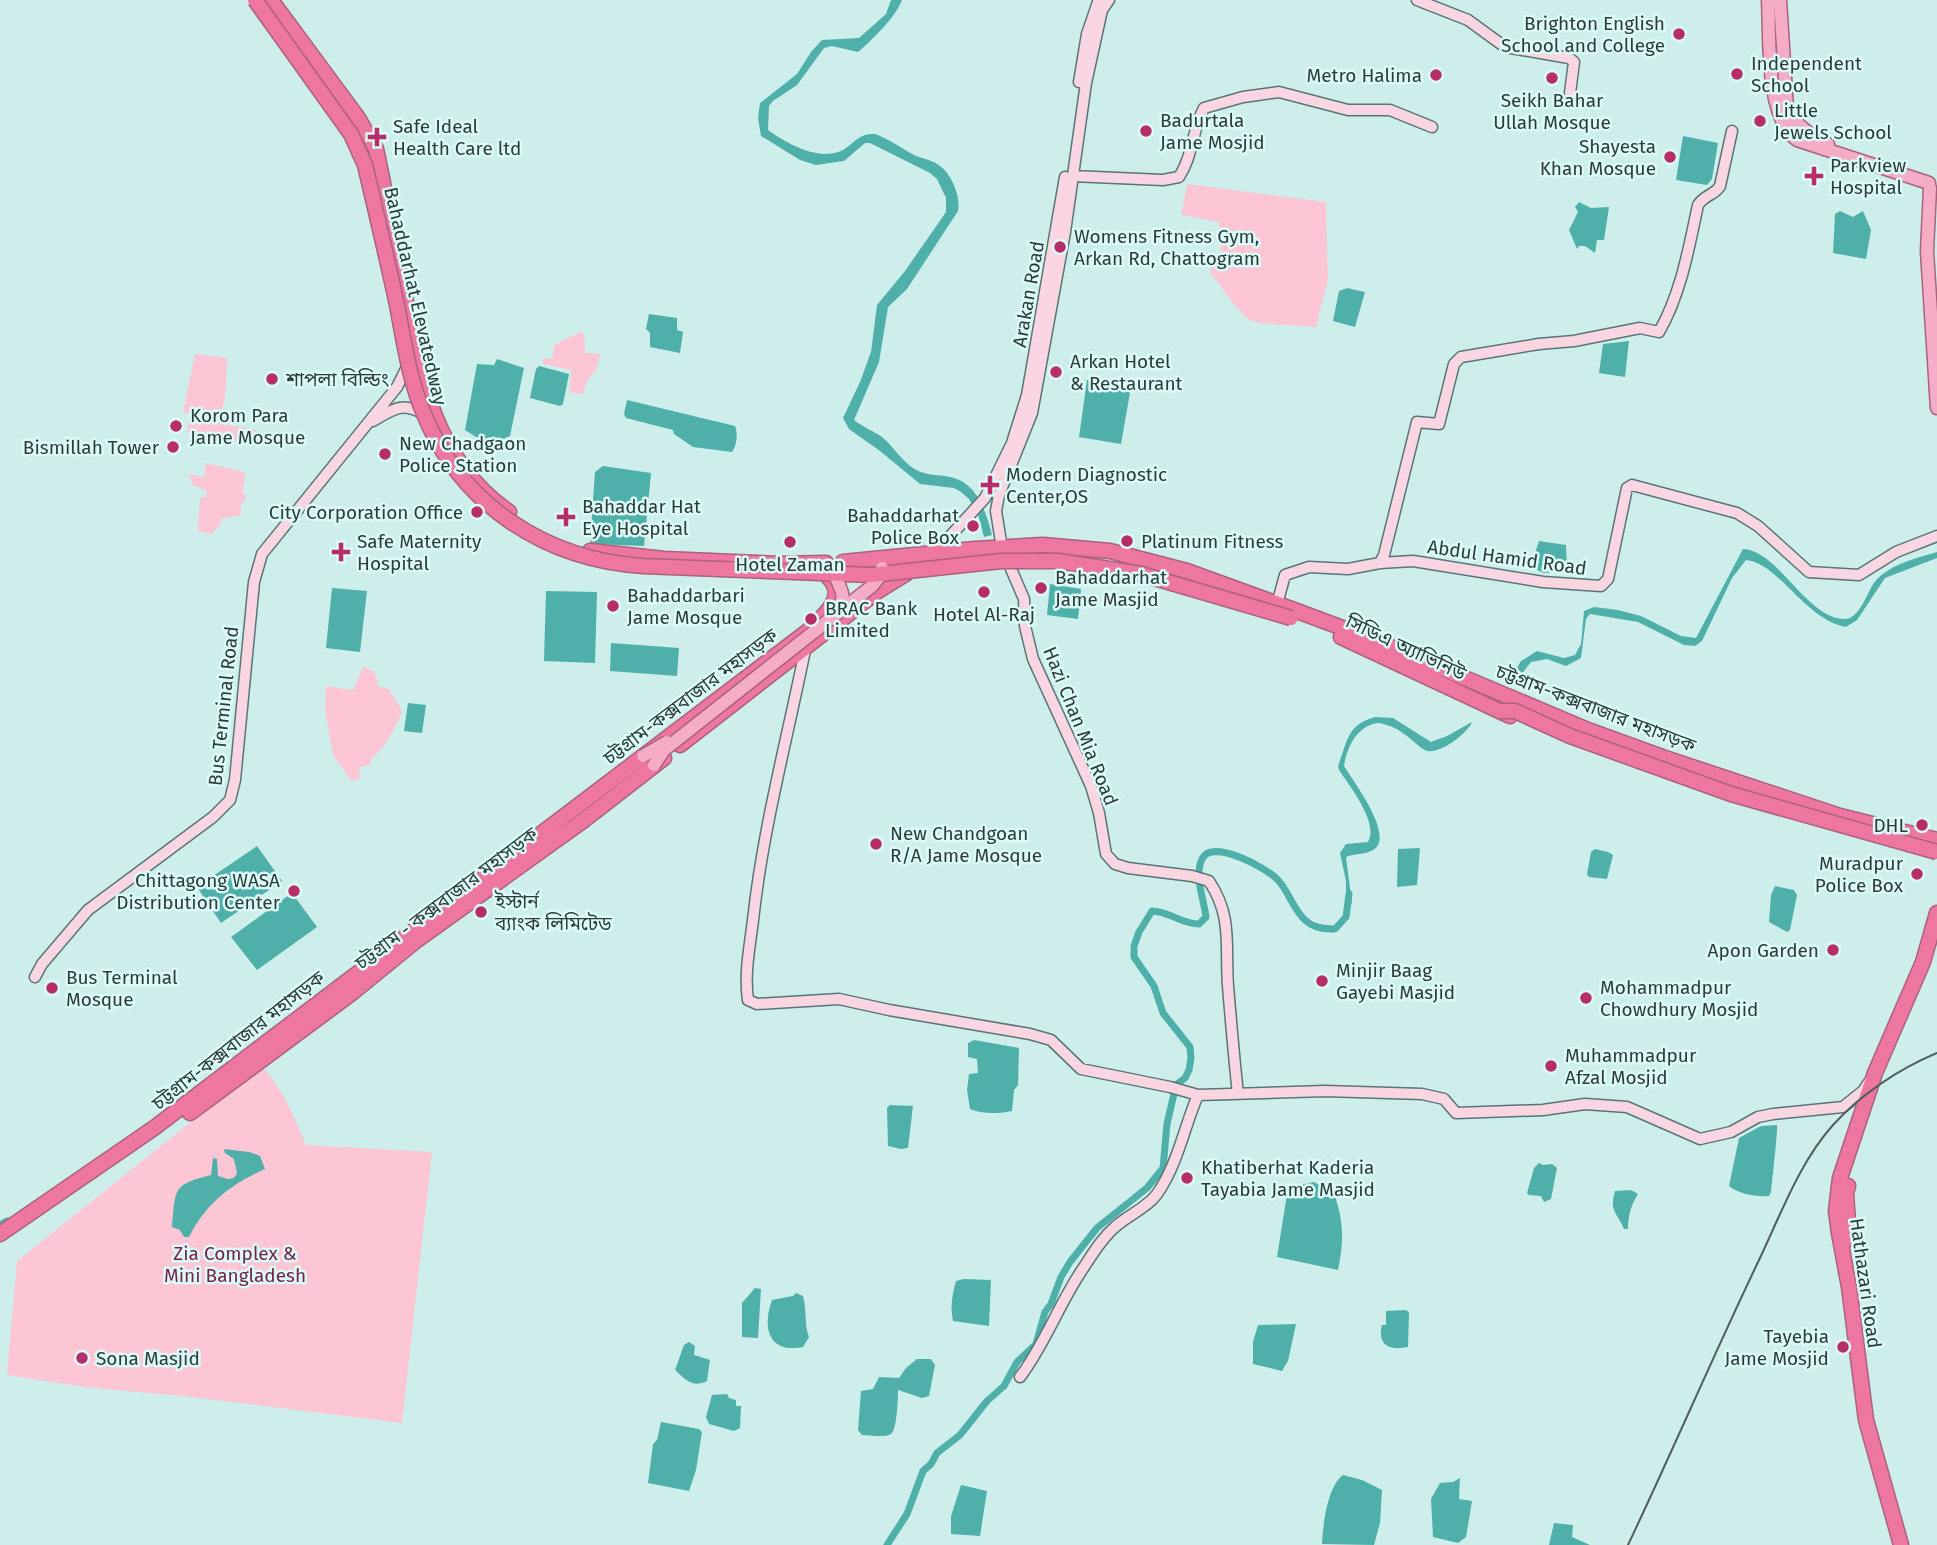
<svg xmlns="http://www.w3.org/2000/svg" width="1937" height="1545" viewBox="0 0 1937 1545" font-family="'Fira Sans','Noto Sans Bengali',sans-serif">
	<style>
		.green { fill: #fdc6d5 }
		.water { fill: #4fb0aa }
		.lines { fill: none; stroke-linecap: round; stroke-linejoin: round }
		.canal { stroke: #4fb0aa; stroke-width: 7 }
		.secondary-casing { stroke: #587673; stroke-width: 13 }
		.primary-casing { stroke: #ab627c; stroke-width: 15 }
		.highway-casing { stroke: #ab627c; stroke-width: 17 }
		.secondary { stroke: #fad6e2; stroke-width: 10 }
		.primary { stroke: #f5adc6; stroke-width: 12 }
		.highway { stroke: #ee77a0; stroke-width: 14 }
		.rail { stroke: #4e5f5e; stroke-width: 2 }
		.primary-bridge-casing { stroke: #ab627c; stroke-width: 15; stroke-linecap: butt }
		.highway-bridge-casing { stroke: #ab627c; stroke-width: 17; stroke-linecap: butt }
		.primary-bridge { stroke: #f5adc6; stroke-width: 12 }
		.highway-bridge { stroke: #ee77a0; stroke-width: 14 }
		.poi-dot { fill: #b72d68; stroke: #dafbf8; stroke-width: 2.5 }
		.labels { text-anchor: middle; stroke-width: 5; stroke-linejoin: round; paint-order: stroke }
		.poi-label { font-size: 19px; fill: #2e3b3a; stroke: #dafbf8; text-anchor: start }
		.street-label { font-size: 19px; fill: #2e3b3a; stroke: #dafbf8 }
		.park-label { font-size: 19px; fill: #724; stroke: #dafbf8 }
	</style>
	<rect width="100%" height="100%" fill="#cdeeeb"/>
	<path class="green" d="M1187,184L1326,202L1328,279L1316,327C1303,326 1258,325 1250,320C1237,312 1222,286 1210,273L1212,262L1221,253L1219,222L1181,215Z
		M582,331L585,341V353L600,354L596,371L588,379L583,394L570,393L571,370L543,364V358L553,359L554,345Z
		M195,354L227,358C226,381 228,398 218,420L183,412Z
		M190,417L256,430L253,445L187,433Z
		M206,463L245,472L243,494H246L245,501L241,504V515L220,519L221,524L212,534L198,531L200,498L205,497L207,491L192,484L189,474L204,477Z
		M363,667C375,670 377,674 378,686L389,689L402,711C396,728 385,748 371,759L370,765L360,767L359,780H351L333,755L325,709L326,686L353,690Z
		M261,1066C282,1087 295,1118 306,1145L432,1152L402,1423L182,1396L84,1387L7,1375L17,1261Z"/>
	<path class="water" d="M891,0H902C896,17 872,40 858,52L832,46L824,48L797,85L773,101L769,106L768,130C787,144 823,164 846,148C856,141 860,133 875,134C889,139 901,148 914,155C923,159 933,160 940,166C952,175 961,197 958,211L907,289L888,307L879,362L854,420C863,427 873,431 882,437C893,446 901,460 913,468C924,476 937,474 950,477C977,482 986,512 992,535L984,537L978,514L969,499L961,492L954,488L920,484L880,451L849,429L843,418L860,382L871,352L877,305L905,271L946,212V198L937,179L930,173L870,143H865L844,161L816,165L800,160L761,136L758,118L760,103L797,74L811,52L822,40L859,38L886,14Z
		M1683,136L1718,143L1712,179L1707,185L1676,180Z
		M1579,202L1591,208L1609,207L1604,240H1597L1595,253L1585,246H1579L1577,249L1569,230L1578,212L1575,207Z
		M1840,211L1853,217L1863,211L1871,230L1866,259L1833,253L1835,214Z
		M1347,288L1365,292L1355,327L1333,321L1339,291Z
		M649,314L677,318V330L683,332L680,353L650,347V333L646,329Z
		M1629,341L1625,377L1599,373L1603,344Z
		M497,359L524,368L510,436L489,445L465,430L477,364L494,365Z
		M539,366L569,374L563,404L560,406L530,398L536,369Z
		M1087,380L1131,387L1121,444L1079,437Z
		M627,400L735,426C738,433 737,445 732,452L693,447L674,434L673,430L626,418L624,414Z
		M603,466L651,473L644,546L590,544L595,472Z
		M1539,541L1566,545L1567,571L1544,573L1537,570L1535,553Z
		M1743,549C1778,550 1806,618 1844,619C1859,620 1867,593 1874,583C1887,565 1917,558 1937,552V558L1885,578L1857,620L1846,627C1805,620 1779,563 1746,560L1732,578L1702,641L1695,646L1684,645L1638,622L1590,614L1586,619L1581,658L1566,666L1547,659L1531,662L1514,684H1508L1521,661L1537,651L1564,658L1575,655L1581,644L1584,611L1594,607L1618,610L1641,616L1681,636L1696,638Z
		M1050,584L1081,589L1078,619L1047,615Z
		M332,588L367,591L360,652L326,648Z
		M546,591L597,592L595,663L544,661Z
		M611,643L679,648L677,676L610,671Z
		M408,703L426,705L422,733L404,731Z
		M1375,717L1393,718L1431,742L1447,736L1472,722C1467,734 1440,754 1427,751C1419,748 1411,738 1404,734C1397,728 1388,725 1379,723C1357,725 1347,747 1344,766C1353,781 1396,837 1373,850C1365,855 1355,853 1346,857L1352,904L1346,902V881L1340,853L1346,844L1368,842C1379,822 1350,787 1339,770L1338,766C1348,740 1347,725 1375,717Z
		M257,846L282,881L221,923L197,887Z
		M1420,848L1417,885L1397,887L1398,849Z
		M1595,849L1608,852L1613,855L1607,879L1589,877L1587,874L1591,852Z
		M1775,886L1794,890L1797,895L1790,930L1787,932L1769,922L1771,895Z
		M292,893L317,927L257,970L231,937Z
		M974,1040L1019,1048L1018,1085L1014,1090L1012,1111C1000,1114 981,1114 970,1109L967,1090L969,1074L978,1073L977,1059L968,1057V1043Z
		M890,1105L913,1106L908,1148L901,1149L888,1146L887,1108Z
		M1777,1125C1778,1129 1772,1182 1771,1192L1769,1196C1755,1197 1739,1194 1729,1186L1739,1138L1761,1126Z
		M224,1149L249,1152L260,1156L265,1169C231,1184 206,1203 189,1237H184L180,1230L172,1227C176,1188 172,1185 211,1175L213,1158L217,1159L218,1176L228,1179L234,1178L237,1173L234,1159L225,1153Z
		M1539,1163L1543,1165L1552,1164L1557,1168L1551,1199L1544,1202L1541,1196L1529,1195L1527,1193L1534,1168Z
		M1314,1182L1334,1193C1344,1223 1344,1240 1338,1270L1277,1257L1288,1188Z
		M1631,1190L1638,1194C1631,1205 1628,1216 1628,1229H1624C1617,1212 1609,1212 1615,1191Z
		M964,1279L991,1280L989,1326L953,1321C950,1308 952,1295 956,1281Z
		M755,1288L761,1289L758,1338L742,1337V1303Z
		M796,1293L803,1296C807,1310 804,1324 809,1337L803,1347C768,1354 762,1327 772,1300L793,1296Z
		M1406,1310L1409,1312L1408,1347C1389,1351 1377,1345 1382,1325H1386V1311Z
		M1296,1324L1288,1361L1282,1371L1253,1364V1342L1258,1325Z
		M689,1342L695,1346L694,1355L710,1360L707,1381C692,1388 686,1380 675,1370L684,1345Z
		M917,1359H931L935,1365L929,1396L922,1398L898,1390C898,1398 897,1430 891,1434C884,1438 870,1435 862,1435L858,1430L861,1391L873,1389L879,1377L899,1378L906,1368Z
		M727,1394L729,1398L736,1400V1406H741L740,1428L734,1431L709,1424L706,1417L712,1395Z
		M661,1422L699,1429L702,1432L696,1470L689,1491L648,1483L653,1444L657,1440Z
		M1343,1475L1362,1480L1382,1490L1380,1523L1374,1545L1322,1544C1323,1525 1327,1487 1343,1475Z
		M1460,1478L1459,1499L1472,1501L1466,1537L1458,1543L1433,1537L1431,1499L1440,1483L1453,1482Z
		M961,1485L987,1491L980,1536L951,1534V1516Z
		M1554,1523L1573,1525L1572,1537L1590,1545H1549Z"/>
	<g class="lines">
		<path class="canal" d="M0,1225L7,1221
			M887,1545L907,1514L923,1471L931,1464L937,1453L960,1435L987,1401L1004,1386L1017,1362L1036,1344L1045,1312L1051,1304L1061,1277L1070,1262L1097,1228L1147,1188L1163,1168L1167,1124L1173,1098L1177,1084L1185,1078L1189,1070L1191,1058L1190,1047L1163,1013L1154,986L1134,957V946L1139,932L1152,911C1169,911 1181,924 1199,924L1206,917C1204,900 1194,876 1202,859C1212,838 1267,868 1278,880C1289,892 1293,909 1305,920C1314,928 1323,929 1335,929L1346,917L1349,894"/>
		<defs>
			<path id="secondary" d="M1109,0L1102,10L1086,83L1065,232L1032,413L999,495L996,511L1002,548L1024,599L1025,626L1033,659L1091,786L1099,813L1106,854L1115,864L1128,868L1192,876L1209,881C1233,917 1225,946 1228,986C1231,1022 1234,1058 1238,1094
				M1417,0L1468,20L1505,47L1569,58L1574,62L1570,93L1572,102
				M1079,82L1087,34L1098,2
				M1072,176L1163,180L1179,177C1193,156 1192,130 1204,108L1243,97L1279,92L1348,110H1390L1432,127
				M373,421C393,409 403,401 425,415
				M929,552L942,545L985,498L1012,443L1027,395L1065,177
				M1380,563L1384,555L1417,422L1439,424L1454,364L1461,357L1539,344L1574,341L1640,328L1659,332C1681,294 1689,247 1698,205C1704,195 1715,195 1720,186L1732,131
				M1277,604L1285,575L1309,567L1348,569L1380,563L1413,561L1543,582L1601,586L1608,579L1627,488L1632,485L1737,513L1758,526L1809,572L1859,575L1896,552L1937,536
				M805,650C787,740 763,828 753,920C750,946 744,973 748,1000L757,1004L839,999L889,1010L1030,1034L1051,1040L1081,1069L1170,1087L1198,1095L1325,1091L1422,1094L1444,1099L1456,1113L1543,1110L1585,1104L1627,1107L1700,1139L1731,1132L1758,1117L1773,1114L1843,1107L1863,1091L1869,1082
				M35,977L42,964L88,910L213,817L230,800L235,780L254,582L262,554L397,387L409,363
				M1020,1377C1045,1344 1059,1304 1082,1270C1092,1255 1101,1239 1115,1227C1128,1215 1147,1208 1157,1194C1178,1164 1184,1127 1198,1095"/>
			<path id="primary" d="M1768,0C1770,36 1765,118 1797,140L1929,183
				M1780,0L1787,108C1796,126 1810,135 1828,144
				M1930,188L1927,251L1937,408"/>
			<path id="highway" d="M271,0L358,118L376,149C386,196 395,244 404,291C420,375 433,459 509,512
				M590,551L664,559L779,564L826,563
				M843,562L975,549L1043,545L1110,551L1187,571L1297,611L1372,639L1588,730L1665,758L1840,816L1937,840
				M1341,637L1510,716
				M680,745L878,591L907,573
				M190,1113L352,993L417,940L584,820L664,758
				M1848,1186L1846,1193L1849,1239
				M0,1234L154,1128L808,631C822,617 849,597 828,577
				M1901,1545L1866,1420L1849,1287L1839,1233L1836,1211L1840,1178L1875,1073L1923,962L1937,913"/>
		</defs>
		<use href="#secondary" class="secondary-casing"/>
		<use href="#primary" class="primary-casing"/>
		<use href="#highway" class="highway-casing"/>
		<use href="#secondary" class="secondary"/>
		<use href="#primary" class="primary"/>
		<use href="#highway" class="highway"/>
		<path class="rail" d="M1628,1545C1673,1450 1714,1354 1759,1260C1781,1214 1799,1163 1833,1125C1861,1094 1899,1069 1937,1053"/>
		<defs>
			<path id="primary-bridge" d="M834,613C853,593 834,586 834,567
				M643,756L667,742
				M654,765L664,750L872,586L881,575L882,568"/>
			<path id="highway-bridge" d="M255,0L351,134L365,165C376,212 387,258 397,305C404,341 409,379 424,414C461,505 546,560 643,566L871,575L1001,561H1058L1141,574L1291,618
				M1500,711H1515L1570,736L1731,794L1937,852"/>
		</defs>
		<use href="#primary-bridge" class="primary-bridge-casing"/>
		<use href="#highway-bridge" class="highway-bridge-casing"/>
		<use href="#primary-bridge" class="primary-bridge"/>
		<use href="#highway-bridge" class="highway-bridge"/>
	</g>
	<g class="poi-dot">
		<circle cx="1679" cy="34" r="7"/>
		<circle cx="1737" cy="74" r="7"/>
		<circle cx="1436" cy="75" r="7"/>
		<circle cx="1552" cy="78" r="7"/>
		<circle cx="1760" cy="121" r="7"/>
		<circle cx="1146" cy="131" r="7"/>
		<path d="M373.5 126.5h7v7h7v7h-7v7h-7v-7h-7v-7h7z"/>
		<circle cx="1670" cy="157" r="7"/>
		<path d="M1810.5 165.5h7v7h7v7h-7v7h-7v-7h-7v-7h7z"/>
		<circle cx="1060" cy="247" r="7"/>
		<circle cx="1056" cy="372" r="7"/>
		<circle cx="272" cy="379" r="7"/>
		<circle cx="176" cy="426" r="7"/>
		<circle cx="173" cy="447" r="7"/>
		<circle cx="385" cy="454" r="7"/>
		<path d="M986.5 474.5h7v7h7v7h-7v7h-7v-7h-7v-7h7z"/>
		<circle cx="477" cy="512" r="7"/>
		<path d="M562.5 506.5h7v7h7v7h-7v7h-7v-7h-7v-7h7z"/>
		<circle cx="973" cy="526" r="7"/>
		<circle cx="1127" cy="541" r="7"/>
		<circle cx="790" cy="542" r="7"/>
		<path d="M337.5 541.5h7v7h7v7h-7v7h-7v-7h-7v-7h7z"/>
		<circle cx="1041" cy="588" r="7"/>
		<circle cx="984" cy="592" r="7"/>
		<circle cx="613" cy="606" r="7"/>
		<circle cx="811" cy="619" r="7"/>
		<circle cx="1922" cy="825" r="7"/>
		<circle cx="876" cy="844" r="7"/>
		<circle cx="1917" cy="874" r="7"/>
		<circle cx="294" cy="891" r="7"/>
		<circle cx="481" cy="912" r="7"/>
		<circle cx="1833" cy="950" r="7"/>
		<circle cx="1322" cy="981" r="7"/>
		<circle cx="52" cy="988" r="7"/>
		<circle cx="1586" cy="998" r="7"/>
		<circle cx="1551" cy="1066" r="7"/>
		<circle cx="1187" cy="1178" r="7"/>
		<circle cx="1843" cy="1347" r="7"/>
		<circle cx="82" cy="1358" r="7"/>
	</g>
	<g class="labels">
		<g class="poi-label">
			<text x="1665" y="30" text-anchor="end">Brighton English<tspan x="1665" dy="22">School and College</tspan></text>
			<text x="1751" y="70">Independent<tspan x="1751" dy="22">School</tspan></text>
			<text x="1422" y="82" text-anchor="end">Metro Halima</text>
			<text x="1552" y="107" text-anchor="middle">Seikh Bahar<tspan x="1552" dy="22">Ullah Mosque</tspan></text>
			<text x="1774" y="117">Little<tspan x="1774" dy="22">Jewels School</tspan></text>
			<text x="1160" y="127">Badurtala<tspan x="1160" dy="22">Jame Mosjid</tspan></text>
			<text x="393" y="133">Safe Ideal<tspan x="393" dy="22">Health Care ltd</tspan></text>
			<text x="1656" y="153" text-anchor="end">Shayesta<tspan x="1656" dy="22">Khan Mosque</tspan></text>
			<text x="1830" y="172">Parkview<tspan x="1830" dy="22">Hospital</tspan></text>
			<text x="1074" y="243">Womens Fitness Gym,<tspan x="1074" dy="22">Arkan Rd, Chattogram</tspan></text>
			<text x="1070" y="368">Arkan Hotel<tspan x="1070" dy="22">&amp; Restaurant</tspan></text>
			<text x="286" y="386">শাপলা বিল্ডিং</text>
			<text x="190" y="422">Korom Para<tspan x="190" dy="22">Jame Mosque</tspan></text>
			<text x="399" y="450">New Chadgaon<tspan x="399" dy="22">Police Station</tspan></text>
			<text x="159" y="454" text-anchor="end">Bismillah Tower</text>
			<text x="1006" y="481">Modern Diagnostic<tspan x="1006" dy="22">Center,OS</tspan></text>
			<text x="582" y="513">Bahaddar Hat<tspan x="582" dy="22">Eye Hospital</tspan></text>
			<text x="463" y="519" text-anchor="end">City Corporation Office</text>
			<text x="959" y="522" text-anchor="end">Bahaddarhat<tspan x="959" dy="22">Police Box</tspan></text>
			<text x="357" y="548">Safe Maternity<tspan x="357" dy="22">Hospital</tspan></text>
			<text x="1141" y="548">Platinum Fitness</text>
			<text x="790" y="571" text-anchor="middle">Hotel Zaman</text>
			<text x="1055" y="584">Bahaddarhat<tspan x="1055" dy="22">Jame Masjid</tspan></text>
			<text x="627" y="602">Bahaddarbari<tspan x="627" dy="22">Jame Mosque</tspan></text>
			<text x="825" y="615">BRAC Bank<tspan x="825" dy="22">Limited</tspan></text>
			<text x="984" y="621" text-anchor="middle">Hotel Al-Raj</text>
			<text x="1908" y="832" text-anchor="end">DHL</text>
			<text x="890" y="840">New Chandgoan<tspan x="890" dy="22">R/A Jame Mosque</tspan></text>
			<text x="1903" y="870" text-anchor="end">Muradpur<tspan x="1903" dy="22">Police Box</tspan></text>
			<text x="280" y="887" text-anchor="end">Chittagong WASA<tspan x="280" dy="22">Distribution Center</tspan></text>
			<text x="495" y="908">ইস্টার্ন<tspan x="495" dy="22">ব্যাংক লিমিটেড</tspan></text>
			<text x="1819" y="957" text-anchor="end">Apon Garden</text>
			<text x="1336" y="977">Minjir Baag<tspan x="1336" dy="22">Gayebi Masjid</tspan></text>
			<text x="66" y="984">Bus Terminal<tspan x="66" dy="22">Mosque</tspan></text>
			<text x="1600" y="994">Mohammadpur<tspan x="1600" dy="22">Chowdhury Mosjid</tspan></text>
			<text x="1565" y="1062">Muhammadpur<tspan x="1565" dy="22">Afzal Mosjid</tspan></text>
			<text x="1201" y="1174">Khatiberhat Kaderia<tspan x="1201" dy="22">Tayabia Jame Masjid</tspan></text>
			<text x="1829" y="1343" text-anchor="end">Tayebia<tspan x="1829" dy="22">Jame Mosjid</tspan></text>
			<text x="96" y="1365">Sona Masjid</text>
		</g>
		<g class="street-label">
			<text transform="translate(1028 294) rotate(-80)" y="7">Arakan Road</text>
			<text transform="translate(416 296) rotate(77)" y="7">Bahaddarhat Elevatedway</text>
			<text transform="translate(1507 557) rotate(8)" y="7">Abdul Hamid Road</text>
			<text transform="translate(1406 647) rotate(25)" y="7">সিডিএ অ্যাভিনিউ</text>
			<text transform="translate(690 696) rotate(-37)" y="7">চট্টগ্রাম-কক্সবাজার মহাসড়ক</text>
			<text transform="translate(223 706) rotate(-84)" y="7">Bus Terminal Road</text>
			<text transform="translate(1596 708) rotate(21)" y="7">চট্টগ্রাম-কক্সবাজার মহাসড়ক</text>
			<text transform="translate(1081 726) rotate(68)" y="7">Hazi Chan Mia Road</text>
			<text transform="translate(446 898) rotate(-37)" y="7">চট্টগ্রাম - কক্সবাজার মহাসড়ক</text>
			<text transform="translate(238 1040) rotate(-38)" y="7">চট্টগ্রাম-কক্সবাজার মহাসড়ক</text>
			<text transform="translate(1866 1283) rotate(82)" y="7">Hathazari Road</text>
		</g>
		<g class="park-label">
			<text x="235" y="1260">Zia Complex &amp;<tspan x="235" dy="22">Mini Bangladesh</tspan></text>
		</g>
	</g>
</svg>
